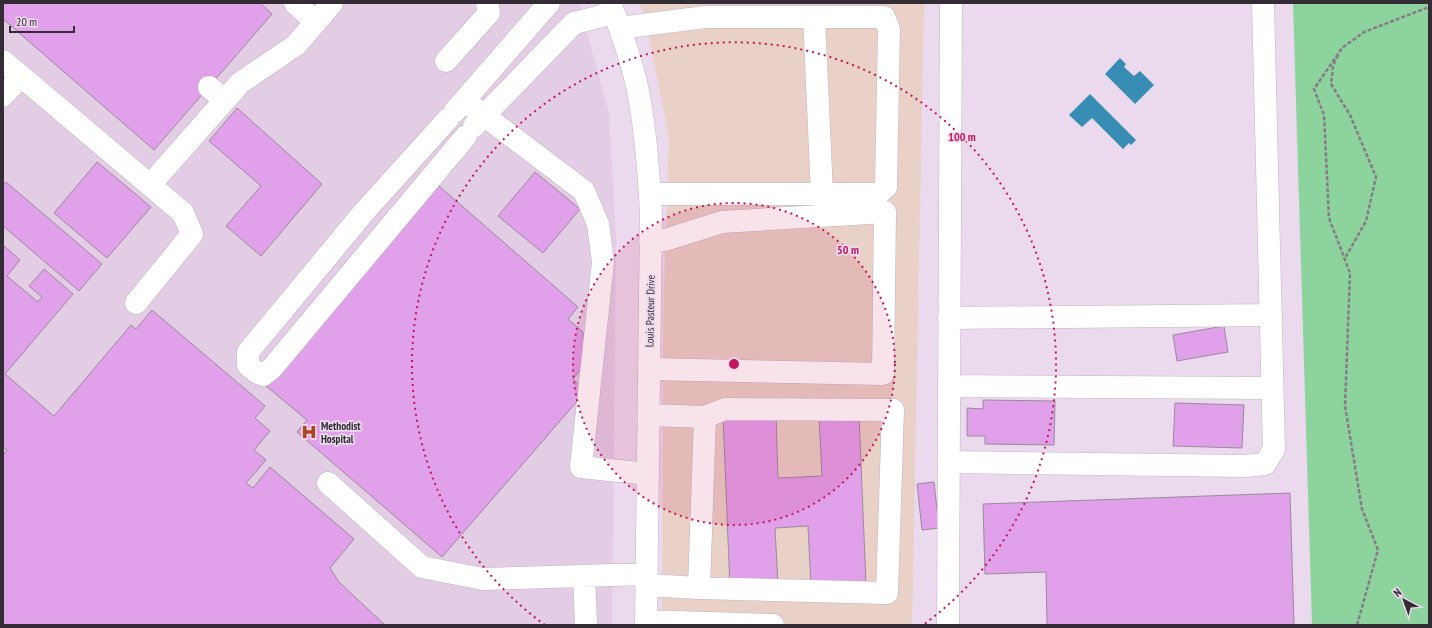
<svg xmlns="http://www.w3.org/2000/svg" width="1432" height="628" viewBox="0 0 1432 628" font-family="'PT Sans Narrow',sans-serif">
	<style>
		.commercial { fill: #e9d1c7 }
		.built { fill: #e2cde5 }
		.green { fill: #8dd39d }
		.water { fill: #378db3 }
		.building { fill: #e1a0ea; stroke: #9a8a9c }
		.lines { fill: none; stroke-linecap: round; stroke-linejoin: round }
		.minor-casing { stroke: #c3b2c5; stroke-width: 23 }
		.path { stroke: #877b88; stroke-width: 2.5; stroke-dasharray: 4 2; stroke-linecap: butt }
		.minor { stroke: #fff; stroke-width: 22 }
		.ring { fill: none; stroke: #c2185b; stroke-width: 2; stroke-dasharray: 2 4 }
		.labels { text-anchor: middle; stroke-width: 3.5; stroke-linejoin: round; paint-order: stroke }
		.street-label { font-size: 11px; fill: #332c34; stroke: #ebdaed }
		.poi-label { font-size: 11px; font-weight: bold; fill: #332c34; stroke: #ebdaed; text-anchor: start }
		.centre { fill: #c2185b; stroke: #ebdaed; stroke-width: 2 }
		.ring-label { font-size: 12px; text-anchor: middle; font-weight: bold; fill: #c2185b; stroke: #ebdaed; stroke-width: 3.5; stroke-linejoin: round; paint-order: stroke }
	</style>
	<rect width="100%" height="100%" fill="#ebdaed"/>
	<path class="commercial" d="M639,3H924L912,625H662L663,316L669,137L644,14Z"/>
	<path class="built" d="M3,3H579L609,113L616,238L612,625H3Z"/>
	<path class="green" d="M1293,3H1429V625H1312Z"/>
	<path class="water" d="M1120,58L1126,64L1124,67L1134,76L1140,71L1154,85L1135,104L1105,74Z
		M1090,94L1136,140L1131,145L1129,143L1123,149L1092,118L1082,127L1069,115Z"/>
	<path class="building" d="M3,3H260L272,14L154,150L3,19Z
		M237,108L322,184L261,256L226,226L261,186L209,141Z
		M97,162L151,207L107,258L54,213Z
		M535,172L580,209L543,253L498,216Z
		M6,182L102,264L79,291L3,226V185Z
		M439,186L578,307L568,319L583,332L586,363L573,379L586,391L442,557L297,432L307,420L266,386Z
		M3,245L20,260L7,276L38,302L42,297L29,286L44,269L73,294L5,374L54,416L131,325L136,329L152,310L265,406L255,418L270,431L254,450L266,460L246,483L253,488L270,467L354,539L330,568L339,582L385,625H3V455L7,450L3,447Z
		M1224,326L1228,352L1177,361L1173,335Z
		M983,400L1055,401L1054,445L985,444V436H967V408L983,409Z
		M1175,403L1244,405L1242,448L1173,446Z
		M776,415L778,478L822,476L819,417L859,415L866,584L811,587L808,526L775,528L778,585L730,587L723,417Z
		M934,482L939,528L922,530L917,484Z
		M1290,493L1294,625H1047L1046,572L985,574L983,504Z"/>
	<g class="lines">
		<defs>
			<path id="minor" d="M295,3L316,22
				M610,3C622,33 633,64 639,96C646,135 649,174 651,214L646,625
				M814,17L822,194
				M620,28L705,17H884L889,29L886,187L878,194H650
				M3,61L183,213L192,234L136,303
				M446,61L489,13L487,3
				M209,87L225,100
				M3,96L21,76
				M465,101L584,191L598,224L603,262L581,467L648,474
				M455,111L549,3
				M448,119L364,212L248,352V365L256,372L263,375L272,368L466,136
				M474,126L574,23L614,13
				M150,185L240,83L296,45L332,3
				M949,318L1271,315
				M649,369L883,374L885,212L722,222L665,240L650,241
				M949,386L1272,388
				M949,462L1245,466L1265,464L1274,449L1263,3
				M328,483L422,567L483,579L646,574
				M584,576L586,625
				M646,585L699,588L705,417L649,415
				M699,588L887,593L893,410L725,409L705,417
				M646,621L773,625
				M948,625L951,3"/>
		</defs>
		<use href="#minor" class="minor-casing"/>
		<path class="path" d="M1338,55L1333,66L1331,84L1350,115L1376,177L1366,221L1345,258
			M1357,625L1378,550L1362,509L1345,406L1350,273L1329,218L1324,115L1314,89L1342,48L1364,32L1429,7"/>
		<use href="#minor" class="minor"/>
	</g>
	<circle cx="734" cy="364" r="161" fill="#c2185b" fill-opacity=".12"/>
	<g class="ring">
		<circle cx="734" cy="364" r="161"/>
		<path d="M545 625A322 322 0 1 1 923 625"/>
	</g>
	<defs>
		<symbol id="hospital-bare" viewBox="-9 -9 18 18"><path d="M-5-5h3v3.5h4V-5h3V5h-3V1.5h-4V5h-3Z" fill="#ae4624" stroke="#ebdaed" stroke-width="2.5" paint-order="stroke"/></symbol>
	</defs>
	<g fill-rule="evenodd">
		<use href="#hospital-bare" x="298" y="421" width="22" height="22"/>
	</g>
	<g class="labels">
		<g class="street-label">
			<text transform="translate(650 311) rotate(-89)" y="4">Louis Pasteur Drive</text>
		</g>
		<g class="poi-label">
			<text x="321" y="430">Methodist<tspan x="321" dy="13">Hospital</tspan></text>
		</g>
	</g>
	<circle cx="734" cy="364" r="6" class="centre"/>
	<g class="ring-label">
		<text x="962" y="141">100 m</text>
		<text x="848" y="254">50 m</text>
	</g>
	<rect width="1432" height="628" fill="none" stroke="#332c34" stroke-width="8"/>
	<g transform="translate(1404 600) rotate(319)" stroke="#ebdaed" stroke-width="3" paint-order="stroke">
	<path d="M0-3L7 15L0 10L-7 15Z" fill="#332c34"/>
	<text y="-6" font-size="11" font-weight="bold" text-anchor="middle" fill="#332c34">N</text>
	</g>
	<path d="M10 26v6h64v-6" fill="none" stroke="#332c34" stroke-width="2"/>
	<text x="16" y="26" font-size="12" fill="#332c34" stroke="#ebdaed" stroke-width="3" paint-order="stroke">20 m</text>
</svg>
